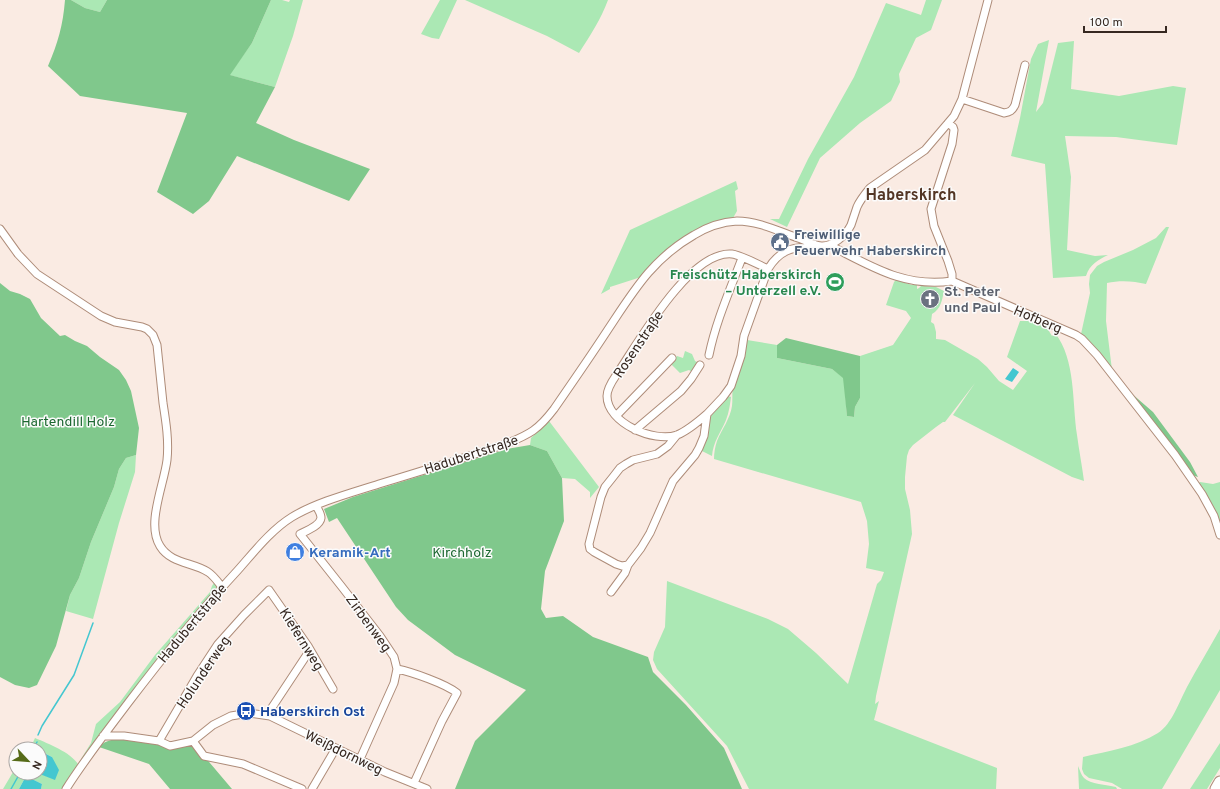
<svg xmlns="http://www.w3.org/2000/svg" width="1220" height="789" viewBox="0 0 1220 789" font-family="Overpass,sans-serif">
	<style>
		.green { fill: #abe8b4 }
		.forest { fill: #80c88c }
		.water { fill: #44c7d0 }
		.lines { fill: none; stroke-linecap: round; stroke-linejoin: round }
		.stream { stroke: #44c7d0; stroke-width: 1.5 }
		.minor-casing { stroke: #ae8c79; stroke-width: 9 }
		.highway-casing { stroke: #ae8c79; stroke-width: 13 }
		.minor { stroke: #fff; stroke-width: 7 }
		.highway { stroke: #fff; stroke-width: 11 }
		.labels { text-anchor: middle; stroke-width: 3; stroke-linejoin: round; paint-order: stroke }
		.service-label { font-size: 14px; font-weight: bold; fill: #4e5e75; stroke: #fbfbfb; text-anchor: start }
		.leisure-label { font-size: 14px; font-weight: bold; fill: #27864d; stroke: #fbfbfb; text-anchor: end }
		.worship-label { font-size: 14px; font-weight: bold; fill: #5b616d; stroke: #fbfbfb; text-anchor: start }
		.street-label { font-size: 14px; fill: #362821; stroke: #fbfbfb }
		.park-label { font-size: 14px; fill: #1c6831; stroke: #fbfbfb }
		.shop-label { font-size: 14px; font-weight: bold; fill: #366cbe; stroke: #fbfbfb; text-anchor: start }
		.transit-label { font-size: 14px; font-weight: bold; fill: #164399; stroke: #fbfbfb; text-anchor: start }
		.quarter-label { font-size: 16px; font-weight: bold; fill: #533625; stroke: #fbfbfb }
	</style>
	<rect width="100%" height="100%" fill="#faebe3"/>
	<path class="green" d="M71,0H107L100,12L85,8Z
		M271,0H282L289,2L290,0H303L293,36L275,87L229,75L252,43Z
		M440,0H457L439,39L432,38L421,34Z
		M465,0H608C601,19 590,36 579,53L547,36Z
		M926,0H942L931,30L916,38L899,74L900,82L891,101L860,123L820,158L787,227L770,219H779L808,159L854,77L886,3L921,15Z
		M1049,40L1036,112L1043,103L1058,43L1074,41L1071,89L1119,96L1173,86L1186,88L1177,145L1116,137L1065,136L1071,177L1067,250L1095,256L1108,255C1098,260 1090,264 1086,276L1053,278L1045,164L1011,156L1020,118L1031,59L1038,44Z
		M736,181L738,189L735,191L737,211L733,218L704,227L641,277L610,287V289L601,294L630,230Z
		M1166,227H1169L1146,284C1134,281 1120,280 1107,283L1106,321L1112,370L1100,354L1081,334L1090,293L1089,284L1090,275L1097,266L1104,262L1133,250L1156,238Z
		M896,280L912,285L913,284L917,285V289L919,288L921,286L936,287L944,291C942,300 941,309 932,314L931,322L934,324L936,332V339L945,340L978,359L987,367L999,381L1013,390L1027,371L1007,357L1020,321H1030L1047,328L1052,336L1055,333C1076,360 1072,402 1077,435C1079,450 1082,466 1084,481L1072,477L953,415L975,383L945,422H943L936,427L913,445L909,450L907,456L905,477V489L910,510L912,534L876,696L875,704L879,701L874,720L997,768L996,789H749L727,746L657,669L653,660L654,652L665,627L667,581L768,619L788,629L816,653L848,684L877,584L881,580L884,572L866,568L869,544L867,521L861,502L714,459C714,453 715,447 717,441C722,429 730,419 732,406C733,398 731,389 735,382L747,340L777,345V358L832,369L844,378L847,416L854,417L855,407L860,398V356L893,345L911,318L906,311L886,305L894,282Z
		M685,351L692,354L695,361L699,363L694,373L689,370L680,373L670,363L677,356L683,358Z
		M728,396L731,397C730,405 729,412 726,420C721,432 713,442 712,456L702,451L707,437L710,417Z
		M549,421L599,487L590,498V492L575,479L562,478L547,451L530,445L531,438Z
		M136,455L135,472L119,523L93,619L66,611L70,595L79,578L91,542L114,487L119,469L126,458Z
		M1200,482L1213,484L1220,482V528L1199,483Z
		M215,581L217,586L215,592L84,758L81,759L91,743L96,724L120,702L155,655L210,592L212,586Z
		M1220,629V690L1162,789H1122L1112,783L1089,778L1084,774L1082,769L1083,757C1108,751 1136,747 1158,733C1172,724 1179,702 1187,687C1197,668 1209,649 1220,629Z
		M35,738C49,744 70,752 78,764L77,768L64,789H41L42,784L26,776L19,789H3L16,767V773H37L55,779L52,757L40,751V749H30Z
		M1220,743V768L1207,789H1190Z
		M1078,766C1080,770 1081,775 1084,778C1090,784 1107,785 1116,787L1117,789H1079Z"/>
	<path class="forest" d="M65,0H71L85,8L100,12L107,0H271L252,43L230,75L275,87L256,123L294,140L370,169L349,201L237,156L209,201L193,214L157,192L187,113L80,96L48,66C58,43 63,25 65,0Z
		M0,283L10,291L20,294L30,299L41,318L60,336L65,335L75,341L87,346L100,357L119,370L126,380L131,391L139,428L136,455L126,458L119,469L114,487L91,542L79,578L70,595L56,646L37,685L29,688L15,685L0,677Z
		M786,338L860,356V398L855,407L854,417L847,416L843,378L832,369L777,358V345Z
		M1131,393L1153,412L1190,462L1198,477L1189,474Z
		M530,445L547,451L562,478L564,521L545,571L541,609L546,618L563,616L593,637L648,657L653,672L686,705L724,748L742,789H455L475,741L526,690L455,655L408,620L396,607L337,518L329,522L324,509L353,497L507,449Z
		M126,738L159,744L193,743L232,789H170L149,764L99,747C107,739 115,739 126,738Z"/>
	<path class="water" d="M1013,368L1019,372L1012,382L1005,379Z
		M40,751L52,757L59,770L55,780L37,773H40Z
		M26,776L42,784L41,789H19Z"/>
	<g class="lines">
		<path class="stream" d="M38,735L42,726L74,675L93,623
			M33,749L37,742
			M11,789L20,773"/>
		<defs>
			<path id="minor" d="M962,99L1004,113C1010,112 1012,111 1015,105L1025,65
				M948,123L953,127L954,130L952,144L931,209L934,226L948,261L952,274V281
				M0,229L18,254L37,274L101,316L115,322L142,327L147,329L153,335L157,345C159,364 161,384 163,403C166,422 169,441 167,460C164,485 146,524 160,546C171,564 193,562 208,572C213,575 218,582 222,587
				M829,245C871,266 904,288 952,281
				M952,281L1076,335L1082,339L1097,355L1175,455L1202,494L1214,516L1220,535
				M709,355C716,321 730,290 742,258
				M707,414C699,421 687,431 677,435C654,443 607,423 607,396C607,388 613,380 617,374C638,343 690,250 732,254C741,255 759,265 768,269
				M616,416L672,358
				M635,430L681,391L691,379L700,365
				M316,506C318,509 321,514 321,518C320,526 306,531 300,534L342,587L380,636L394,657L397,669L394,683L360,759
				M628,565L622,566L616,564L594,552L590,549L589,544L601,497L605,487L613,477L620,468L626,464L633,460L657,454L668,446L677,435
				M611,592L625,573L628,565L641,548L650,533L673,481L695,455L699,448L704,436L707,414L723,397L731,386L741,356L744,336L768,269C779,251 792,246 812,248L814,244
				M397,669C412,672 446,684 457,693L442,721L414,783
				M267,715L310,650
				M103,736H124L159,741L170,746L193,741L213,725L231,716L249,713L270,716L385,772L427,789
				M159,741L197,676L218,644L244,615L269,590L308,646L333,689
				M193,741L204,756L243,764L302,789
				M66,789C85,759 107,731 128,703C163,657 199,612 238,570C254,552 271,530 292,517C317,502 351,493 379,484C422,471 464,458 506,444C530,434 538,430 554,409C572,383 590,357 607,331C633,292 652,259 694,235C707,227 721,222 737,221C759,221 780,232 801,239C808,242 814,245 821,246C833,247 846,235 851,225C853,219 855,213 857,207C860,200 865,194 870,188L925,150L954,116L962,99L988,0
				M312,789L336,748"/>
			<path id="highway" d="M1216,789L1220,782"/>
		</defs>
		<use href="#minor" class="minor-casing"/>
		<use href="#highway" class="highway-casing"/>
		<use href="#minor" class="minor"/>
		<use href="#highway" class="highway"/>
	</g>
	<defs>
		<symbol id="civic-disc" viewBox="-11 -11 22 22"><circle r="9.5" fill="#5c6f8a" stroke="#fbfbfb"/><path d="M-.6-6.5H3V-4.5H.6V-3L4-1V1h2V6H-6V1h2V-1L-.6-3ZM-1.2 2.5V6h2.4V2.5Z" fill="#fff"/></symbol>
		<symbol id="stadium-disc" viewBox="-11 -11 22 22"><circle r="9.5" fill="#2e9e5b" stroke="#fbfbfb"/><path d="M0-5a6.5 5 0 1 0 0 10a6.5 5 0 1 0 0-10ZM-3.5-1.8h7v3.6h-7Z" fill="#fff"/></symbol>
		<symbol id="church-disc" viewBox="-11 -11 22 22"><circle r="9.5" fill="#6b7280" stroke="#fbfbfb"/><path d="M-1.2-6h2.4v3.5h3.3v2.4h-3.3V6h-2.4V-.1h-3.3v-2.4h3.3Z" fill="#fff"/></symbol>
		<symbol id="shop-disc" viewBox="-11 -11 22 22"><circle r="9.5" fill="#3f7fe0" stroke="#fbfbfb"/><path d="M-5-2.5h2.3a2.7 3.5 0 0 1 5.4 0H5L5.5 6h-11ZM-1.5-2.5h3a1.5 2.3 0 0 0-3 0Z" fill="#fff"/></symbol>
		<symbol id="bus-disc" viewBox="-11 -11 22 22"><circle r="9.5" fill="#1a4fb4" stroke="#fbfbfb"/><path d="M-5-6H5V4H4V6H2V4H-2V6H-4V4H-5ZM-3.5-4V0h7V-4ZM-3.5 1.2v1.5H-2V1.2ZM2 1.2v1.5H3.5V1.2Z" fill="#fff"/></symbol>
	</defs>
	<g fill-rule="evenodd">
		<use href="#civic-disc" x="769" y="231" width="22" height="22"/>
		<use href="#stadium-disc" x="824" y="271" width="22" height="22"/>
		<use href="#church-disc" x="919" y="288" width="22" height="22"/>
		<use href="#shop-disc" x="284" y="541" width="22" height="22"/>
		<use href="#bus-disc" x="235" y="700" width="22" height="22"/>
	</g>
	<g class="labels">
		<g class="service-label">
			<text x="794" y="239">Freiwillige<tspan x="794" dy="16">Feuerwehr Haberskirch</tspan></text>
		</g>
		<g class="leisure-label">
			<text x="821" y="279">Freischütz Haberskirch<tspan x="821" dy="16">– Unterzell e.V.</tspan></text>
		</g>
		<g class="worship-label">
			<text x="944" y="296">St. Peter<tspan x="944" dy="16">und Paul</tspan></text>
		</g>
		<g class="street-label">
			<text transform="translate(1038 319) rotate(23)" y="5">Hofberg</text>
			<text transform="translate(638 344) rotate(-56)" y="5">Rosenstraße</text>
			<text transform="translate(471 454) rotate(-18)" y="5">Hadubertstraße</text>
			<text transform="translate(192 623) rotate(-50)" y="5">Hadubertstraße</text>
			<text transform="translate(369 623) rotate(54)" y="5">Zirbenweg</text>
			<text transform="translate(302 639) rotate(58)" y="5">Kiefernweg</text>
			<text transform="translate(203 672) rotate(-56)" y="5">Holunderweg</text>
			<text transform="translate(344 752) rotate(26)" y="5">Weißdornweg</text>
		</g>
		<g class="park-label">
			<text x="68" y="426">Hartendill Holz</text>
			<text x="462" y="557">Kirchholz</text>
		</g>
		<g class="shop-label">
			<text x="309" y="557">Keramik-Art</text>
		</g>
		<g class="transit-label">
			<text x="260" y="716">Haberskirch Ost</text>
		</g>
		<g class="quarter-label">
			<text x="911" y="200">Haberskirch</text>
		</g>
	</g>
	<g transform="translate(28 761) rotate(116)"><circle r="19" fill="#fbfbfb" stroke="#aca7a4"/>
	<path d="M0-3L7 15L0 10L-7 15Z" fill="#566b19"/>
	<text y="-6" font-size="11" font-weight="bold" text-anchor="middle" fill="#362821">N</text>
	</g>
	<path d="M1084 26v6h82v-6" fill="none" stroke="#362821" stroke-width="2"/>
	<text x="1090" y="26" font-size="12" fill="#362821" stroke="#fbfbfb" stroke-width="3" paint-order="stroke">100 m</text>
</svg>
